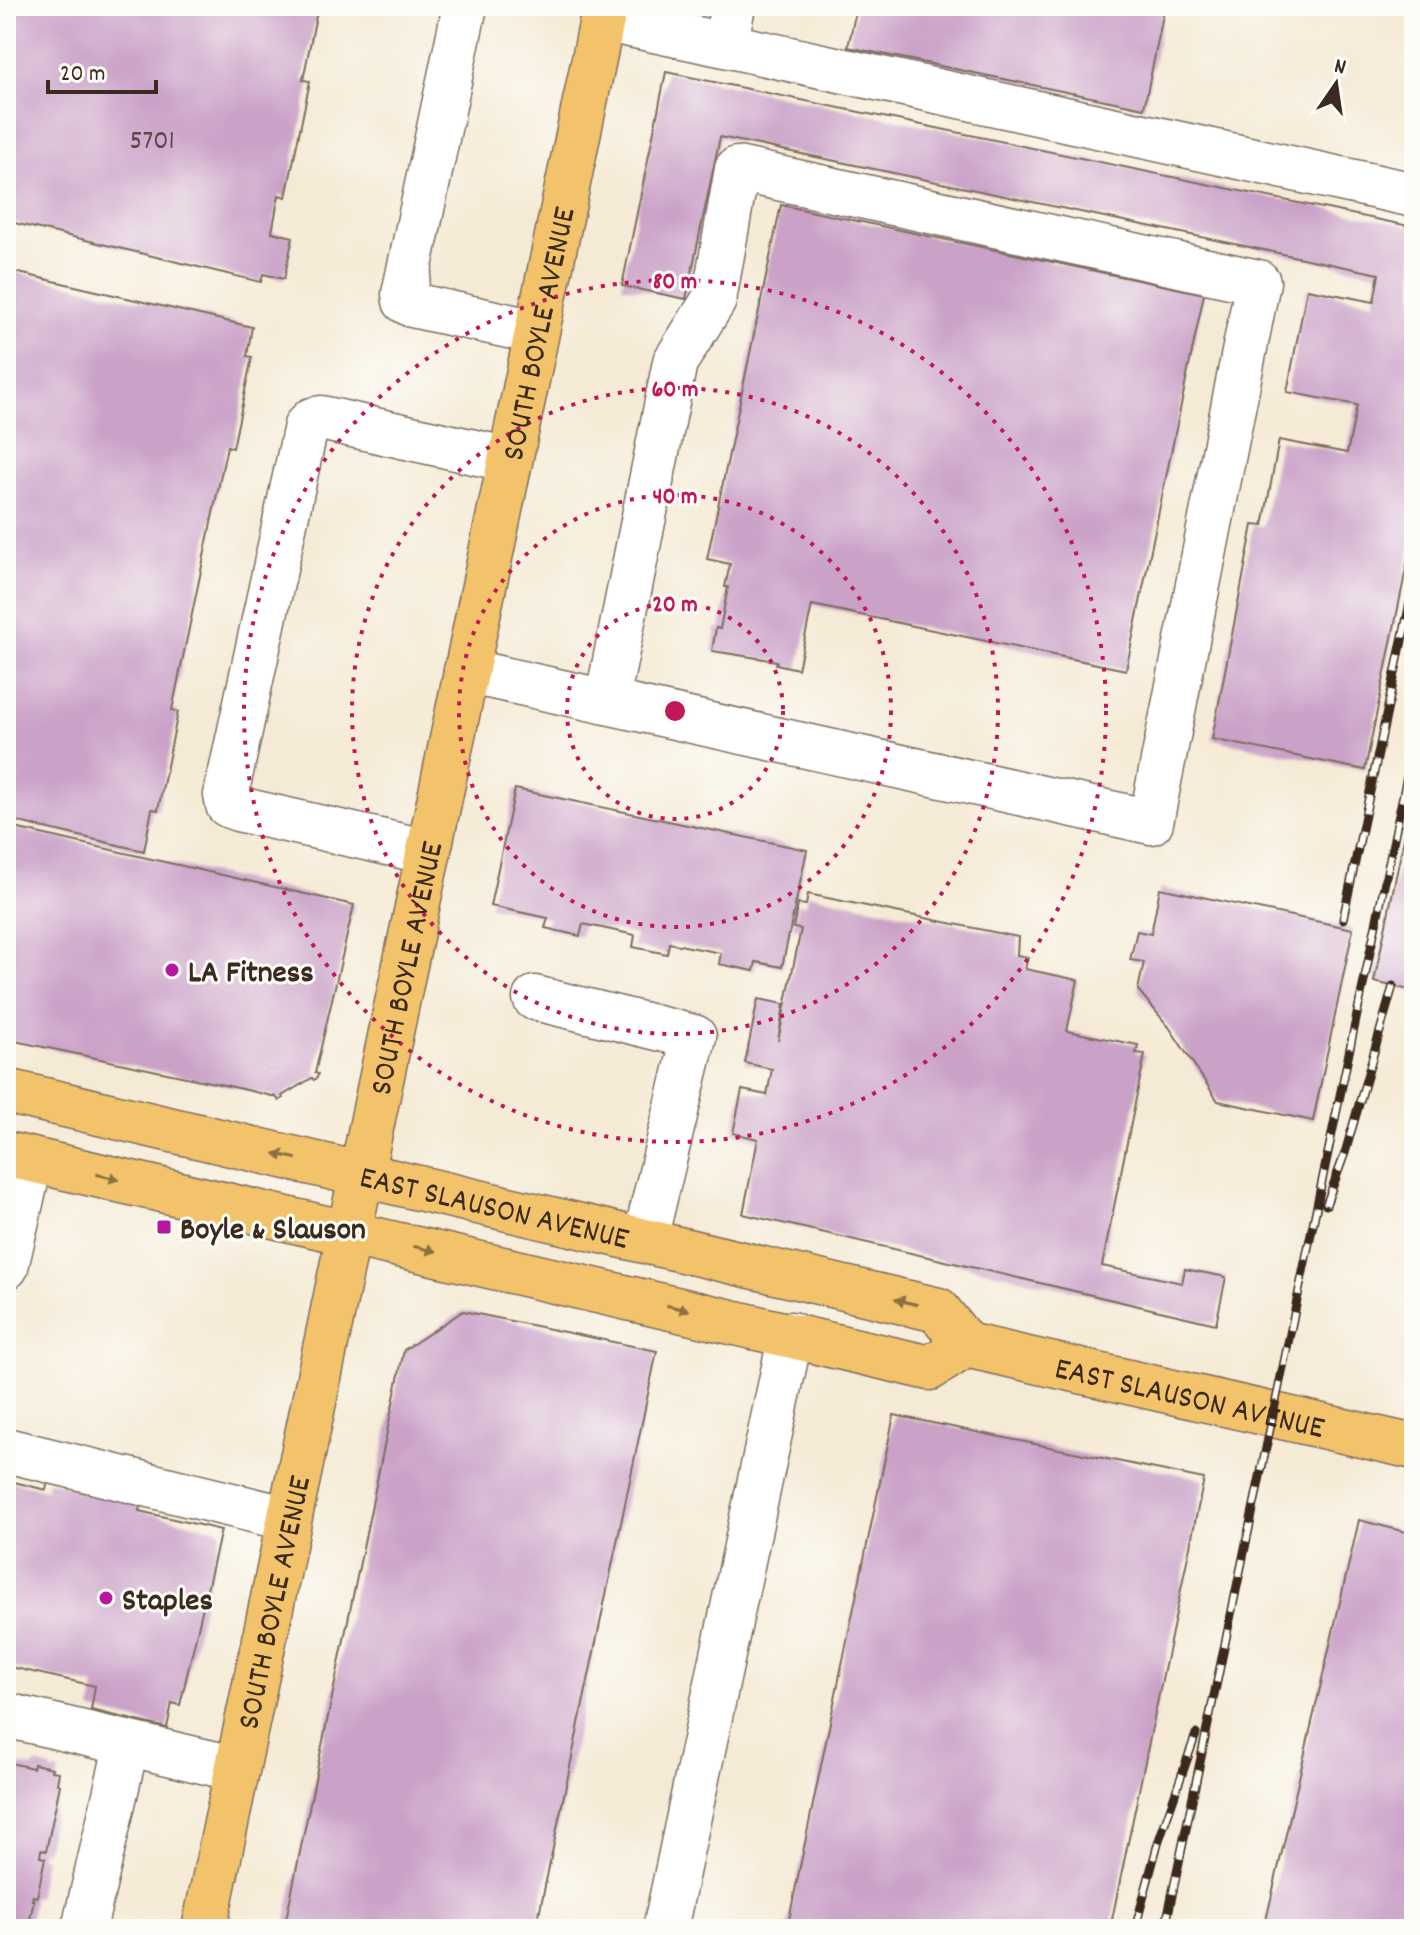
<svg xmlns="http://www.w3.org/2000/svg" width="1420" height="1935" viewBox="0 0 1420 1935" font-family="Dekko,sans-serif">
	<style>
		.building { fill: #caa2c8 }
		.lines { fill: none; stroke-linecap: round; stroke-linejoin: round }
		.minor-casing { stroke: #7c6d5e; stroke-width: 47 }
		.major-casing { stroke: #7c6d5e; stroke-width: 47 }
		.minor { stroke: #fff; stroke-width: 44 }
		.major { stroke: #f2c36a; stroke-width: 44 }
		.rail-casing { stroke: #3b2a1e; stroke-width: 9 }
		.rail { stroke: #fdfcf7; stroke-width: 6; stroke-dasharray: 18; stroke-linecap: butt }
		.oneway { fill: #8d6f40 }
		.ring { fill: none; stroke: #c2185b; stroke-width: 4; stroke-dasharray: 4 8 }
		.poi-dot { fill: #b5179e; stroke: #fdfcf7; stroke-width: 3 }
		.labels { text-anchor: middle; stroke-width: 6; stroke-linejoin: round; paint-order: stroke }
		.number-label { font-size: 28px; fill: #5f4848 }
		.street-label { font-size: 32px; fill: #3b2a1e; stroke: #fdfcf7 }
		.poi-label { font-size: 32px; font-weight: bold; fill: #3b2a1e; stroke: #fdfcf7; text-anchor: start }
		.centre { fill: #c2185b; stroke: #fdfcf7; stroke-width: 4 }
		.ring-label { font-size: 24px; text-anchor: middle; font-weight: bold; fill: #c2185b; stroke: #fdfcf7; stroke-width: 6; stroke-linejoin: round; paint-order: stroke }
	</style>
	<rect width="100%" height="100%" fill="#fdfcf7"/>
	<filter id="ink" filterUnits="userSpaceOnUse"><feTurbulence type="fractalNoise" baseFrequency=".0125" numOctaves="2"/><feDisplacementMap in="SourceGraphic" scale="16" xChannelSelector="R" yChannelSelector="G"/><feConvolveMatrix kernelMatrix="1 2 1 2 8 2 1 2 1" color-interpolation-filters="sRGB"/></filter>
	<filter id="wash" filterUnits="userSpaceOnUse"><feTurbulence type="fractalNoise" baseFrequency=".006" numOctaves="4" result="noise"/><feDisplacementMap in="SourceGraphic" scale="32" xChannelSelector="R" yChannelSelector="G"/><feGaussianBlur stdDeviation="1.8" result="paint"/><feColorMatrix in="noise" values="0 0 0 0 0 0 0 0 0 0 0 0 0 0 0 0 0 1.4 0 .05"/><feComposite in="paint" operator="in"/></filter>
	<g filter="url(#wash)">
		<rect width="100%" height="100%" fill="#f5ead5"/>
		<g id="blocks">
			<path class="building" d="M6,6H318L303,80L310,81L286,197L279,195L272,232L293,237L284,279L263,274L261,282L6,221Z
				M857,6H1165L1144,108L848,47Z
				M666,72L1414,227V530L1365,770L1212,739L1253,525L1263,526L1279,440L1347,453L1357,405L1287,392L1307,289L1374,302L1379,274L720,137L686,299L622,286Z
				M781,205L1204,294L1126,670L812,605L798,669L776,664L777,661L712,651L716,628L720,629L728,587H725L730,564L707,559Z
				M6,270L252,327L247,356L252,357L233,448L227,446L172,710L178,712L158,810L152,809L144,851L6,819Z
				M515,789L807,850L782,967L756,962L754,971L719,964L721,953L669,943L667,954L633,947L635,935L583,924L580,936L545,928L548,918L490,906Z
				M1413,795H1414V991L1374,982Z
				M6,826L354,905L315,1073L318,1074L317,1078L314,1080L312,1078L282,1096L283,1098L279,1101L276,1097L238,1088L10,1040L11,1035L6,1034Z
				M1160,888L1353,929L1313,1121L1218,1101L1169,1027L1138,990L1144,962L1130,960L1137,931L1151,934Z
				M808,894L1018,937L1017,955L1028,957L1025,969L1078,980L1067,1031L1138,1045L1136,1053L1145,1054L1102,1266L1182,1283L1185,1269L1226,1277L1216,1324L743,1214L758,1139L733,1133L742,1090L767,1095L772,1069L745,1063L758,999L784,1004L778,1041L801,929L793,928L798,904L806,905Z
				M463,1311L657,1351L536,1929H284L404,1350Z
				M894,1415L1204,1479L1110,1929H787Z
				M6,1480L46,1490L48,1481L141,1503L139,1511L221,1530L180,1705L172,1703L167,1728L91,1710L95,1686L6,1666Z
				M1359,1520L1414,1534V1929H1264Z
				M6,1762L33,1768L34,1764L52,1768L51,1771L59,1772L57,1784L60,1785L46,1851L41,1850L40,1857L45,1858L37,1897L33,1896L32,1900H34L28,1929H6Z"/>
		</g>
	</g>
	<g filter="url(#ink)">
		<use href="#blocks" fill-opacity="0" stroke="#7c6d5e" stroke-width="2"/>
		<g class="lines">
			<defs>
				<path id="minor" d="M465,6L404,294L405,301L412,305L536,332
					M602,19L725,45L733,6
					M725,45L1414,195
					M466,671L1151,822L1258,282L737,169L714,300L675,362L607,701
					M428,852L238,809L228,805L226,795L306,426L312,420L321,418L510,460
					M535,998L694,1037L645,1239
					M6,1267L31,1160
					M6,1450L289,1519
					M6,1715L237,1769
					M84,1929L127,1743
					M665,1929L791,1334"/>
				<g id="major">
					<path id="s1" d="M6,1091L938,1310L966,1345L1414,1447"/>
					<path d="M6,1154L930,1368L966,1345"/>
					<path id="s2" d="M204,1929L605,6"/>
				</g>
			</defs>
			<use href="#minor" class="minor-casing"/>
			<use href="#major" class="major-casing"/>
			<use href="#minor" class="minor"/>
			<use href="#major" class="major"/>
			<defs>
				<path id="rail" d="M1343,919L1414,584
					M1326,1205L1345,1153L1393,986
					M1135,1929L1158,1843L1196,1734
					M1165,1929L1414,743"/>
			</defs>
			<use href="#rail" class="rail-casing"/>
			<use href="#rail" class="rail"/>
		</g>
		<defs><path id="oneway-solid" d="M-6-.8H1V-3.2L6.5 0L1 3.2V.8H-6Z" transform="scale(2)"/></defs>
		<g class="oneway">
			<use href="#oneway-solid" transform="translate(285 1156) rotate(-167)"/>
			<use href="#oneway-solid" transform="translate(108 1177) rotate(13)"/>
			<use href="#oneway-solid" transform="translate(425 1249) rotate(13)"/>
			<use href="#oneway-solid" transform="translate(906 1302) rotate(-166)"/>
			<use href="#oneway-solid" transform="translate(678 1308) rotate(13)"/>
		</g>
	</g>
	<g class="ring">
		<circle cx="675" cy="711" r="108"/>
		<circle cx="675" cy="711" r="216"/>
		<circle cx="675" cy="711" r="323"/>
		<circle cx="675" cy="711" r="431"/>
	</g>
	<g class="poi-dot">
		<circle cx="172" cy="970" r="8"/>
		<rect x="156" y="1219" width="16" height="16" rx="4"/>
		<circle cx="106" cy="1598" r="8"/>
	</g>
	<g class="labels">
		<g class="number-label">
			<text x="152" y="148">5701</text>
		</g>
		<g class="street-label">
			<text dy="11" stroke="none"><textPath href="#s2" startOffset="1630">SOUTH BOYLE AVENUE</textPath></text>
			<text dy="11" stroke="none"><textPath href="#s2" startOffset="982">SOUTH BOYLE AVENUE</textPath></text>
			<text dy="11" stroke="none"><textPath href="#s1" startOffset="502">EAST SLAUSON AVENUE</textPath></text>
			<text dy="11" stroke="none"><textPath href="#s1" startOffset="1232">EAST SLAUSON AVENUE</textPath></text>
			<text dy="11" stroke="none"><textPath href="#s2" startOffset="334">SOUTH BOYLE AVENUE</textPath></text>
		</g>
		<g class="poi-label">
			<text x="188" y="981">LA Fitness</text>
			<text x="180" y="1238">Boyle &amp; Slauson</text>
			<text x="122" y="1609">Staples</text>
		</g>
	</g>
	<circle cx="675" cy="711" r="12" class="centre"/>
	<g class="ring-label">
		<text x="675" y="288">80 m</text>
		<text x="675" y="396">60 m</text>
		<text x="675" y="503">40 m</text>
		<text x="675" y="611">20 m</text>
	</g>
	<rect width="1420" height="1935" fill="none" stroke="#fdfcf7" stroke-width="32"/>
	<g transform="translate(1336 84) rotate(13)" stroke="#fdfcf7" stroke-width="6" paint-order="stroke">
	<path d="M0-6L14 30L0 20L-14 30Z" fill="#3b2a1e"/>
	<text y="-12" font-size="22" font-weight="bold" text-anchor="middle" fill="#3b2a1e">N</text>
	</g>
	<path d="M48 80v12h108v-12" fill="none" stroke="#3b2a1e" stroke-width="4"/>
	<text x="60" y="80" font-size="24" fill="#3b2a1e" stroke="#fdfcf7" stroke-width="6" paint-order="stroke">20 m</text>
</svg>
